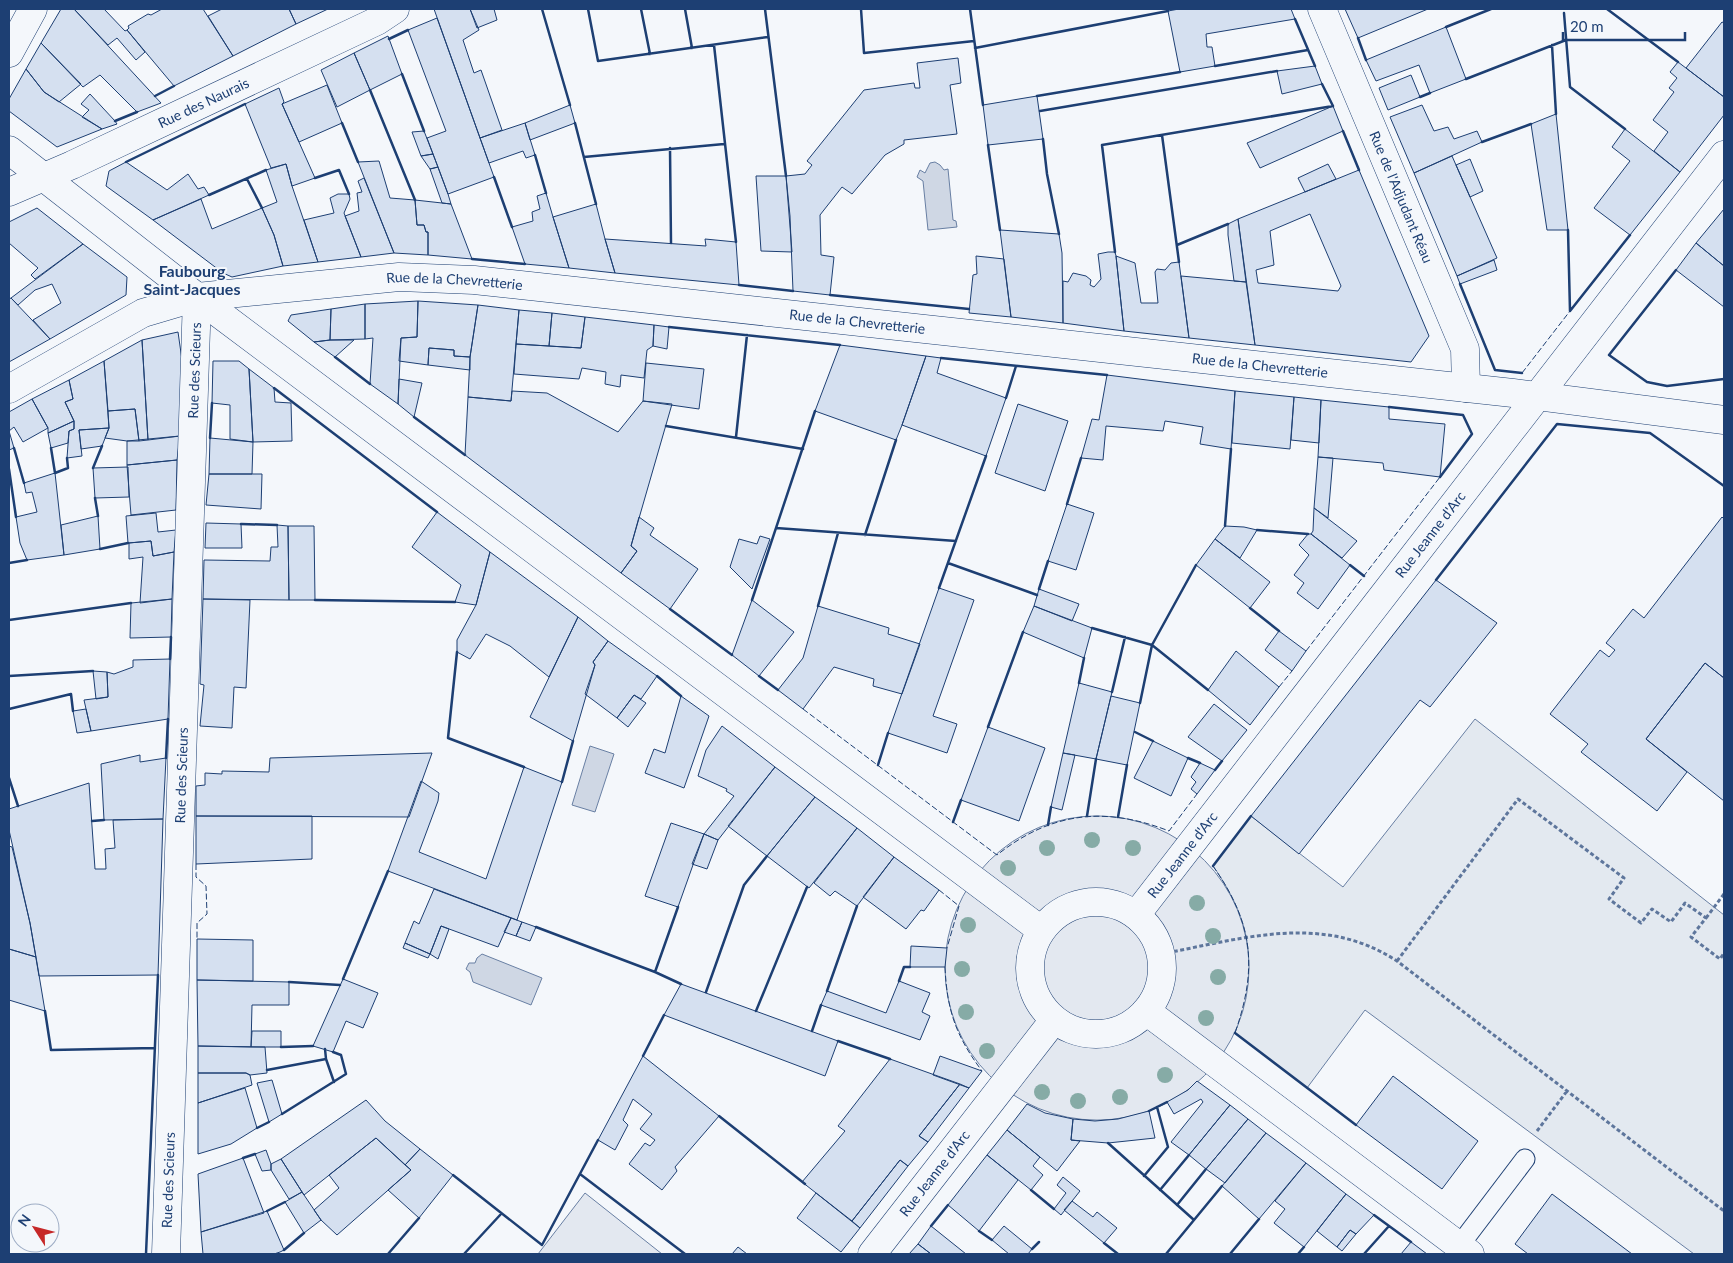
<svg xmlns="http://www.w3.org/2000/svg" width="1733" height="1263" viewBox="0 0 1733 1263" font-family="Lato,sans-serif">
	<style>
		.green { fill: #e3e9f0; stroke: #687fa3 }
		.parking { fill: #e3e8f0; stroke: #687fa3 }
		.water { fill: #cfd7e4; stroke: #687fa3 }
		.building { fill: #d5e0f0; stroke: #1d3f73; fill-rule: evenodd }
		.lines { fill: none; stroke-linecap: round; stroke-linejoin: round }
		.service-casing { stroke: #1d3f73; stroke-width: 21 }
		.minor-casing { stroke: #1d3f73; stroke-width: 29 }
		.path { stroke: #5e769c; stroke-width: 3; stroke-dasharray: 4 2.5; stroke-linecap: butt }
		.service { stroke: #f4f7fb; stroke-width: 19 }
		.minor { stroke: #f4f7fb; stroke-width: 28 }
		.fence { stroke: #1d3f73; stroke-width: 1; stroke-dasharray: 6 2.5; stroke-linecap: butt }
		.wall { stroke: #1d3f73; stroke-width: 2.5 }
		.tree { fill: #86aba6 }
		.labels { text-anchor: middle; stroke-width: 4; stroke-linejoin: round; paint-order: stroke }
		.street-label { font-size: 14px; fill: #1d3f73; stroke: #f4f7fb }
		.quarter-label { font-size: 16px; font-weight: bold; fill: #1d3f73; stroke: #f4f7fb }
	</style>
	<rect width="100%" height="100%" fill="#f4f7fb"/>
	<path class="green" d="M1475,719L1724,915V1254H1694L1365,1010L1307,1088L1235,1033C1258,967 1253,923 1213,866L1251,816L1343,887Z"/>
	<path class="parking" d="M945 968a152 152 0 1 1 304 0a152 152 0 1 1-304 0Z
		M585,1193L662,1254H538Z"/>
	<path class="water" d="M935,162L940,165L944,170L948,169L953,220L956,221L957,227L928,230L923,181L917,177L920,170L925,173L930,163Z
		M590,746L614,754L595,812L572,805Z
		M482,954L542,978L531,1005L473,982L470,972L466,969L469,963H475L477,958Z"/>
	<path class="building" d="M61,9H74L161,103L137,112L100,75L83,87L41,43Z
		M74,9H104L125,31L127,30L145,52L136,60L117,38L108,45Z
		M162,9H203L233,56L174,86L127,30L129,28L128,26L148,14L151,15Z
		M222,9H289L296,24L233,56L208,16Z
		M289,9H328L296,24Z
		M434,9H470L479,30L463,40L474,73L481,70L502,130L480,138Z
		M470,9H494L497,20L477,28Z
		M1179,9H1291L1295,19L1206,34L1207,47H1212L1215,66L1180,72L1168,11Z
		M1345,9H1428L1358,38Z
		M437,18L494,177L448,194L427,138L446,131L408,30Z
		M1722,22L1724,23V97L1686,68Z
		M1446,27L1466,79L1430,93L1419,65L1376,81L1366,60Z
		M388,36L402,74L370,90L354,53Z
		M41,43L81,84L59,102L44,92L26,69Z
		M354,53L370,90L337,107L321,70Z
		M958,58L961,83L950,85L957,134L904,140V144L885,155L852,194L842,187L820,215L821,255L834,257L830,295L793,291L790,216L786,176L805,174L812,165L807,161L864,90L914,83L915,88H920L917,63Z
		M1678,62L1724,97V115L1680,172L1654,151L1668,132L1653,120L1674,92L1669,88L1677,78L1670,72Z
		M1315,66L1322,84L1282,94L1277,71Z
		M26,69L44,92L102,129L57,147L9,111V99Z
		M1411,75L1420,97L1388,110L1379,88Z
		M327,85L342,123L299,142L282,104Z
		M279,88L284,102L282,104L315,178L292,186L286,164L271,168L245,104Z
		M90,94L115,121L117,124L102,129L82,117L89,110L81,104Z
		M1037,96L1043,139L988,145L983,105Z
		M570,105L575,123L530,140L525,123Z
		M1422,105L1434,131L1448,127L1454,139L1477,131L1482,142L1414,173L1390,117Z
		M1333,106L1343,131L1260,168L1247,143Z
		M1556,114L1568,230H1547L1531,124Z
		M525,123L535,155L526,158L523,151L489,163L480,138Z
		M1625,129L1680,172L1630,235L1594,208L1630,161L1612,147Z
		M424,131L433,154L421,156L412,132Z
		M433,154L438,167L430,169L421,156Z
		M1452,156L1497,258L1457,276L1414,173Z
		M1470,159L1483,191L1470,197L1456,165Z
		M379,161L390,198L415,200L417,225H424L426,232H428V255L394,253L358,162Z
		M126,162L167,190L188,174L198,189L204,187L209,195L153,220L106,186L109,171Z
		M286,164L292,186L318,262L283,266L274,235L262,208L277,202L266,170Z
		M1328,164L1336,179L1305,192L1298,178Z
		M438,167L448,194L451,204L442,203L430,169Z
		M1359,170L1429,336L1411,362L1255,345L1238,219ZM1310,214L1341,286L1338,291L1258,283L1256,270L1274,265L1270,231Z
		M756,176H786L792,252L761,251Z
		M364,178L394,253L361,257L345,216L359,211L357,193L362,192L358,181Z
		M546,193L553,217L569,268L525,264L512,227L533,221L532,212L540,209L537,196Z
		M338,194H349L350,199L344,213L361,257L318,262L304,220L334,213L330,198Z
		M201,199L212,229L262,208L274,235L283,266L232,277L223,273L153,220Z
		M415,200L451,204L472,259L428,255V232H426L424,225H417Z
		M596,204L605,239L615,273L569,268L553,217Z
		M37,208L83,244L35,279L31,275L38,268L9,243V222Z
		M1724,209V266L1696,243Z
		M1238,219L1246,282L1234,281L1228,235V224Z
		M1000,230L1059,234L1062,253L1063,323L1011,317Z
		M605,239L706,246L705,239L736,242L739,285L615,273Z
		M1696,243L1724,266V307L1676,270Z
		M83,244L127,277L126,295L50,339L33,320L61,303L52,284L35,290L18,305L11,298Z
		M1108,252H1115L1116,256L1124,331L1063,323V281L1068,282L1073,273L1086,276L1091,280L1090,285L1094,287L1101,279L1098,254Z
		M976,256L1004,259L1011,317L969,313L973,275L977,274Z
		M1116,256L1135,263L1141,303H1158L1155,272L1157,269L1165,270L1171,263L1179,262L1189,338L1124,331Z
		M1494,260L1497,270L1460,284L1457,276Z
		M1181,276L1246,282L1255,345L1189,338Z
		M11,298L50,339L9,362V299Z
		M418,301L478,305L470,357L454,356V350L429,348L428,365L399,361L401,338L417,337Z
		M418,301L417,337L401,338L398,404L370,384L373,338L365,339V304Z
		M365,304V339L330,340L331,309Z
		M478,305L519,310L511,401L468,397L470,357Z
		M331,309L330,340L314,342L288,321L291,315Z
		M519,310L552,313L549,346L516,344Z
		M552,313L585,317L581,348L549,346Z
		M585,317L654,325L653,346L647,350L644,378L621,375L620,387L605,384L606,372L582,368L579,379L514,374L516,344L581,348Z
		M654,325L669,327L667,349L653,346Z
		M178,332L183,367L180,436L148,440L142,340Z
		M142,340L148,440L139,441L135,409L108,411L104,361Z
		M330,340H354L335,357L314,342Z
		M840,345L926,356L902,425L896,440L815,411Z
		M429,348L454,350V356L470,357V370L428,365Z
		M926,356L941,358L937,373L1006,398L986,456L902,425Z
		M104,361L109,428L79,430L82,456L67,458L69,431L74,429V421L65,402L73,399L69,380Z
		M213,361H239L249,369L253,442L230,439V405L212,403Z
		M646,363L704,369L699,409L643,401Z
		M249,369L274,388L275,402L291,403L292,441L253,442Z
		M1107,375L1235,391L1231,449L1200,444L1203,427L1165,421L1163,431L1106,426L1103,460L1081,458L1092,419L1099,420Z
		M399,379L422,383L414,417L398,404Z
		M69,380L73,399L65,402L74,421L48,433V428L32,399Z
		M512,391L547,393L618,432L643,401L672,404L631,546L637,551L621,573L465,455L468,397L511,401Z
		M1235,391L1294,397L1290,449L1232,443Z
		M1294,397L1321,400L1319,443L1291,440Z
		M32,399L48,428L23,442L14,427L9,431V412Z
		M1321,400L1389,407V419L1445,424L1440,477L1384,470L1383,463L1318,457Z
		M1018,404L1068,421L1045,491L995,473Z
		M135,409L139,441H127L105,438L109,428L108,411Z
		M74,421V429L69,431L68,443L51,448L48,433Z
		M109,428L102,446L81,449L79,430Z
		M9,431L14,448L9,450Z
		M180,436L177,460L127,465V441Z
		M210,438L253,442L252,474H209Z
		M1318,457L1333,458L1328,518L1314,508Z
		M177,460L176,510L131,515L127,465Z
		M128,467L129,497L95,498L93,468Z
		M55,473L64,555L27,560L20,543L16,517L37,512L32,492L26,493L24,483Z
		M209,474H262L261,509L206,505Z
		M1067,504L1094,513L1076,570L1048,561Z
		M1314,508L1357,541L1342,558L1311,534L1313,531Z
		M437,512L490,552L476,605L455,602L461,585L412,547Z
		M156,513L158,532L176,530L174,552L153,556L151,541L128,543L126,516Z
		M98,516L100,549L64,555L61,525Z
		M639,517L654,528L650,535L698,569L670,609L621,573L637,551L631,546Z
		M1722,517L1724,519V678L1705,663L1646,739L1687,772L1657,811L1581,752L1588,744L1550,714L1600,650L1609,657L1615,650L1606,643L1633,609L1644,618Z
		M206,523L241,524L242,548H205Z
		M277,525L288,526L289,600L203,599L204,560L270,561L271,547H278Z
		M288,526H314L315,600H289Z
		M1225,526L1244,527L1257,530L1240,558L1215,539Z
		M1308,534H1311L1350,565L1318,609L1297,593L1304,583L1294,575L1309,555L1299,545Z
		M760,536L770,539L752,589L730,567L739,539L757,544Z
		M1215,539L1270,582L1250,608L1196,565Z
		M151,541L153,556L174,552L172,599L140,603L143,557L129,559V543Z
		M490,552L578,617L549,677L510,646L486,634L470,659L457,652V640L476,605Z
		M1436,580L1497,623L1430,707L1420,700L1299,854L1251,816Z
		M939,588L974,600L933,716L957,724L947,753L888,733Z
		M1039,589L1079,604L1072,621L1034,606Z
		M172,599L171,637L130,638L131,603Z
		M203,599L250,600L246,688L234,687L232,728L200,726L204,685L200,684Z
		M752,600L794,632L759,676L732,655Z
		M818,606L889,628L888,634L920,644L902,694L873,686L874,679L834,667L803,709L778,690L803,658Z
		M1034,606L1092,628L1084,658L1023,632Z
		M578,617L608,641L593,662L595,665L573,741L530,717Z
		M1279,631L1306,651L1292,671L1265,650Z
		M608,641L657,676L641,699L634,695L617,718L585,694L595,665L593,662Z
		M1236,651L1279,687L1250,725L1208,690Z
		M170,659L168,719L91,731L84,700L108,697L107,672L114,674L133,667V660Z
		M1705,663L1724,678V801L1646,739Z
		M93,671L107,672L108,697L96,699Z
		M1079,683L1112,692L1096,759L1063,753Z
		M634,695L646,703L628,727L617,718Z
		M681,696L709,716L684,788L645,773L654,749L665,753Z
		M1111,696L1140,703L1127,765L1096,759Z
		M1214,704L1247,730L1222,761L1188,737Z
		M86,709L91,731L77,733L73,711Z
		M722,726L775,767L718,840L704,834L734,796L726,791L727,789L698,776L706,750Z
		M988,727L1045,748L1019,821L961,800Z
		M1153,741L1188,758L1171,796L1134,778Z
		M432,753L409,817L196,816V786L205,785V773L222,774V771L269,772L270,758Z
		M1063,753L1075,755L1062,810L1051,807Z
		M140,755V762L166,758L163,819L104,820L101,764Z
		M1200,763L1215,770L1197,794L1191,789L1196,782L1191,777Z
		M524,767L562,782L517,920L388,871L421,781L439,793L438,801L419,852L486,879Z
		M775,767L815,797L767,856L728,826Z
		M89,783L95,869H106L105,849L115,848L113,820L163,819L158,975L39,976L30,923L9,830V809Z
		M815,797L857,828L809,888L767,856Z
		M196,816H312V859L196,864Z
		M671,823L704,834L678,907L645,896Z
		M857,828L894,857L857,906L835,891L830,896L814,883Z
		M704,834L718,840L707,869L692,864Z
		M9,846L12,847L30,923L36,957L9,949Z
		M894,857L939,890L924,911L921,910L906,929L863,897Z
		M434,889L511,918L498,947L441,926L430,954L405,943L414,921L419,924Z
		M511,918L522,922L516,936L504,932Z
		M522,922L536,927L530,941L516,936Z
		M441,926L449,929L438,959L430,954Z
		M197,939L253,940V981L197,980Z
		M405,943L430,954L428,958L403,948Z
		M911,946L947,948L945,967H910Z
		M9,949L36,957L45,1011L9,1000Z
		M343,979L378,993L363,1028L346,1021L333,1052L313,1046Z
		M197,980L289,982V1005H252L251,1047L198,1046Z
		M899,981L930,993L922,1012L930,1016L920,1040L821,1005L827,991L886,1013Z
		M681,984L838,1041L825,1076L664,1015Z
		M252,1031H281V1047H251Z
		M198,1046L265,1047L267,1073L250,1075L246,1073H198Z
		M643,1056L719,1116L675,1167L677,1171L662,1190L629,1164L645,1143L650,1146L655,1140L640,1129L652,1114L633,1099L623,1120L628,1125L615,1150L598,1140Z
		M940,1056L982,1071L969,1088L933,1075Z
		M890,1059L960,1084L919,1136L928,1142L908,1166L900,1160L852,1221L802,1182L845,1131L838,1126Z
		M198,1073H246L250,1075L252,1085L198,1103Z
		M1393,1076L1478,1141L1442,1189L1356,1125Z
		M272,1080L282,1114L269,1122L257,1083Z
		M1197,1081L1230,1105L1189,1155L1171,1142L1203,1102L1201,1099L1174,1114L1167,1102L1188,1090Z
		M960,1084L969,1088L928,1142L919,1136Z
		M245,1088L257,1128L231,1144L198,1154V1103Z
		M366,1100L385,1121L420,1149L405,1165L376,1138L304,1195L281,1159Z
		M1027,1104L1045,1113L1073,1119L1071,1140L1080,1141L1057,1171L1007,1130Z
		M1230,1105L1248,1119L1206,1169L1189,1155Z
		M1149,1111L1155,1138L1108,1143L1071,1140L1073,1119L1095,1121L1118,1119Z
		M1248,1119L1266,1133L1225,1183L1206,1169Z
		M1007,1130L1040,1157L1033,1166L1043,1175L1031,1190L987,1155Z
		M1266,1133L1306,1163L1259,1219L1222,1186Z
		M376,1138L411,1170L337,1235L321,1220L314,1210L339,1188L329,1175Z
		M420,1149L453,1175L419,1218L388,1190L411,1170L405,1165Z
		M266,1150L271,1164V1170L262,1171L255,1154Z
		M987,1155L1018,1180L979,1231L948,1205Z
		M243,1158L264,1213L201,1232L198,1174Z
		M281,1159L302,1192L289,1199L271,1170V1164Z
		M900,1160L908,1166L860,1228L852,1221Z
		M1306,1163L1346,1194L1304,1247L1274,1223L1285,1209L1275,1201Z
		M1063,1177L1080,1191L1061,1215L1054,1209L1066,1193L1057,1185Z
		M302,1192L321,1220L304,1233L285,1202Z
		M816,1193L860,1228L841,1252L797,1218Z
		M1346,1194L1374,1215L1356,1234L1350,1230L1337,1247L1317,1231Z
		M1552,1194L1632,1254H1528L1515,1244Z
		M1072,1201L1093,1217L1097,1212L1117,1228L1104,1243L1064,1210Z
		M267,1211L284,1250L280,1252L274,1254H203L201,1232Z
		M931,1226L966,1254H931L918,1244Z
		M1004,1226L1032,1249L1028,1254H1009L992,1240Z
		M1350,1230L1356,1234L1342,1251L1337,1247Z
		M1411,1242L1427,1254H1401Z
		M918,1244L931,1254H909Z
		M738,1247L747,1254H732Z"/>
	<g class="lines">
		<defs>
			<path id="service" d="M1459,1246L1525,1159"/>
			<g id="minor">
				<path id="s1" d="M1322,9L1465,349L1466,388"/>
				<path d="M9,53L33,9"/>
				<path d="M9,150L197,297L1041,930"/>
				<path id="s2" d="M9,192L72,165L377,21L395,9"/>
				<path id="s3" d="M9,389L143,313L197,297L399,277L474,280L1513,393L1724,420"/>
				<circle cx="1096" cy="968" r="66"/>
				<path id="s4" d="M1136,915L1724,155"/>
				<path d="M1146,1011L1470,1254"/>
				<path id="s5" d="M166,1254L197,297"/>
				<path id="s6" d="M872,1254L1054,1020"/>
			</g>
		</defs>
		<use href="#service" class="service-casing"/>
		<use href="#minor" class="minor-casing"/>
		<path class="path" d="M1706,918L1724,894
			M1161,954C1242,939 1322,912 1397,961L1724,1211
			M1397,961L1518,799L1624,878L1609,899L1641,923L1652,909L1671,922L1685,903L1706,918L1691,937L1720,959L1724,953
			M1537,1131L1567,1091"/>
		<use href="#service" class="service"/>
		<use href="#minor" class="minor"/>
		<path class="fence" d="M1522,373L1570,311
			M1306,651L1440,477
			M1279,687L1292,671
			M803,709L997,855C1051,812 1105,806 1169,831L1197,794
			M196,864V877L206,886L207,914L197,923V939
			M1213,866C1253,923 1258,967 1235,1033
			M939,890L959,906L947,948
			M945,967C947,1011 956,1036 982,1071"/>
		<path class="wall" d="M542,9L570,105
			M588,9L598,61L768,37
			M641,9L650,54
			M685,9L692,48
			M765,9L786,176
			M861,9L864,53L974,41
			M970,9L983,105
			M1607,9L1678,62
			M1564,13L1570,87L1625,129
			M1295,19L1315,66
			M1446,27L1491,9
			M1358,38L1366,60
			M389,39L408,30
			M714,45L736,242
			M1552,45L1556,114
			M975,48L1168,11
			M1215,66L1308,50
			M402,74L424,131
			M1466,79L1566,40
			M370,90L415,200
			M155,96L174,86
			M1037,96L1180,72
			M1420,97L1430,93
			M1040,111L1277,71
			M115,121L137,112
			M342,123L358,162
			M575,123L596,204
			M1343,131L1359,170
			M1162,135L1179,262
			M1043,139L1047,174L1059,234
			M1482,142L1531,124
			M988,145L1000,230
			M670,148L671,243
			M535,155L546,193
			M584,157L724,144
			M126,162L245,104
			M494,177L512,227
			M315,178L339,170L349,194
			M247,179L262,208
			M209,195L266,170
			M1568,230L1570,311
			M1177,245L1228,224
			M1115,252L1102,145L1333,106L1322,84
			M472,259L525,264
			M1676,270L1609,355L1647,382L1667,386L1724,379
			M1460,284L1495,370L1522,373
			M739,285L793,291
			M830,295L969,309
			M1570,311L1630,235
			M669,327L840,345
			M335,357L370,384
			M941,358L1107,375
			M274,388L437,512
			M1006,398L1016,366
			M1389,407L1463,415L1472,434L1440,477
			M414,417L465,455
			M666,426L803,449
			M736,437L747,335
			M210,438L212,403
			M14,448L24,483
			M51,448L55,473L68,468L67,458
			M93,468L102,446
			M9,469L16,517
			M95,498L98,516
			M1067,504L1081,458
			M241,524L277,525
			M1225,526L1231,449
			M776,528L956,541
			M1257,530L1308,534
			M865,535L896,440
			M100,549L128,543
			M9,563L27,560
			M948,563L1037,595
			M1350,565L1364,576
			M1436,580L1557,424L1650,433L1724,486
			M939,588L986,456
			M1039,589L1048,561
			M315,600L455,602
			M752,600L815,411
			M818,606L838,533
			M1250,608L1279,631
			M670,609L732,655
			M9,620L131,603
			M1092,628L1152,645L1196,565
			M457,652L448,738L524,767
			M170,659L171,637
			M9,676L93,671
			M657,676L681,696
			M759,676L778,690
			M1079,683L1084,658
			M1112,692L1125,637
			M1140,703L1152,645L1208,690
			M9,709L71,694L73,711
			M988,727L1023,632
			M1135,732L1153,741
			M166,758L168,719
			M1188,758L1200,763
			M878,765L888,733
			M1215,770L1222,761
			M9,778L18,806
			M562,782L573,741
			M1087,816L1096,759
			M1118,817L1127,765
			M92,821L104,820
			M953,822L961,800
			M1048,825L1051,807
			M1213,866L1251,816
			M536,927L655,972L681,984
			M655,972L678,907
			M343,979L388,871
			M899,981L904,967H910
			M289,982L340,985
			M827,991L857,906
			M706,992L744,885L767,856
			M45,1011L51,1050L155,1048
			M756,1011L807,887
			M812,1031L821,1005
			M1235,1033L1356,1125
			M838,1041L890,1059
			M281,1047L313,1046
			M325,1049L326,1059L334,1082
			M643,1056L664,1015
			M267,1070L326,1059
			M1149,1111L1167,1102
			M282,1114L346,1074L341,1055L333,1052
			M719,1116L805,1184
			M257,1128L269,1122
			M1108,1143L1194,1220
			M243,1158L255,1154
			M580,1174L685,1254
			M453,1175L542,1245L598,1140
			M1144,1176L1168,1147L1157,1107
			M1031,1190L1054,1209
			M1160,1190L1189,1155
			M1177,1205L1206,1169
			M267,1211L285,1202
			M1374,1215L1411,1242
			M931,1226L948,1205
			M979,1231L992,1240
			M1104,1243L1118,1254
			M1032,1249L1039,1242
			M284,1250L304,1233
			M146,1254L158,975
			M388,1254L419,1218
			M464,1254L501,1214
			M1166,1254L1222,1186
			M1230,1254L1259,1219
			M1298,1254L1304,1247
			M1364,1254L1389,1226"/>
	</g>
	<g class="tree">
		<circle cx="1092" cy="840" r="8"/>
		<circle cx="1047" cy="848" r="8"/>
		<circle cx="1133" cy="848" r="8"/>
		<circle cx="1008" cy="868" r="8"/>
		<circle cx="1197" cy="903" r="8"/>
		<circle cx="968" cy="925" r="8"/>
		<circle cx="1213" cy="936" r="8"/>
		<circle cx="962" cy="969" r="8"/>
		<circle cx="1218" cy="977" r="8"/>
		<circle cx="966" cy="1012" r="8"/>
		<circle cx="1206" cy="1018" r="8"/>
		<circle cx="987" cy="1051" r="8"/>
		<circle cx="1165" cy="1075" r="8"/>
		<circle cx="1042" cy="1092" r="8"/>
		<circle cx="1120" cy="1097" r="8"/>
		<circle cx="1078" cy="1101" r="8"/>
	</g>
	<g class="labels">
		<g class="street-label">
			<text dy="5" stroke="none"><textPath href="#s2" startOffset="214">Rue des Naurais</textPath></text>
			<text dy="5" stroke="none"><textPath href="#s1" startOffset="204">Rue de l'Adjudant Réau</textPath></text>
			<text dy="5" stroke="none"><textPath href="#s3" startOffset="469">Rue de la Chevretterie</textPath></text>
			<text dy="5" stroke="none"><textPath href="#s3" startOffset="874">Rue de la Chevretterie</textPath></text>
			<text dy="5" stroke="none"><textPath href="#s3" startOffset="1279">Rue de la Chevretterie</textPath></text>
			<text dy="5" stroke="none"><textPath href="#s5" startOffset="884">Rue des Scieurs</textPath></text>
			<text dy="5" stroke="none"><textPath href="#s4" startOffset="481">Rue Jeanne d'Arc</textPath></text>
			<text dy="5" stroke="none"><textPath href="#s5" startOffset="479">Rue des Scieurs</textPath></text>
			<text dy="5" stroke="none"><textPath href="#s4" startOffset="76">Rue Jeanne d'Arc</textPath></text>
			<text dy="5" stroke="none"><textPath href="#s6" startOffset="102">Rue Jeanne d'Arc</textPath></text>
			<text dy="5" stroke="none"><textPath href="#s5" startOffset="74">Rue des Scieurs</textPath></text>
		</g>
		<g class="quarter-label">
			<text x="192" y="277">Faubourg<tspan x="192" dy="18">Saint-Jacques</tspan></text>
		</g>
	</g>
	<rect width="1733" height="1263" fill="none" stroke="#1d3f73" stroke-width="20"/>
	<g transform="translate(35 1228) rotate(306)"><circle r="24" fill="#f4f7fb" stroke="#9eadc5"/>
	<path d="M0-4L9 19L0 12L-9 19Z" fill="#c62828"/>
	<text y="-8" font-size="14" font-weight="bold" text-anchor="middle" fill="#1d3f73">N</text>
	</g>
	<path d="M1563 32v8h122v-8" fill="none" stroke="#1d3f73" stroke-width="2.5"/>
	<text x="1570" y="32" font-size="15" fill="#1d3f73" stroke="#f4f7fb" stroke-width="4" paint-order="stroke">20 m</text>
</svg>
